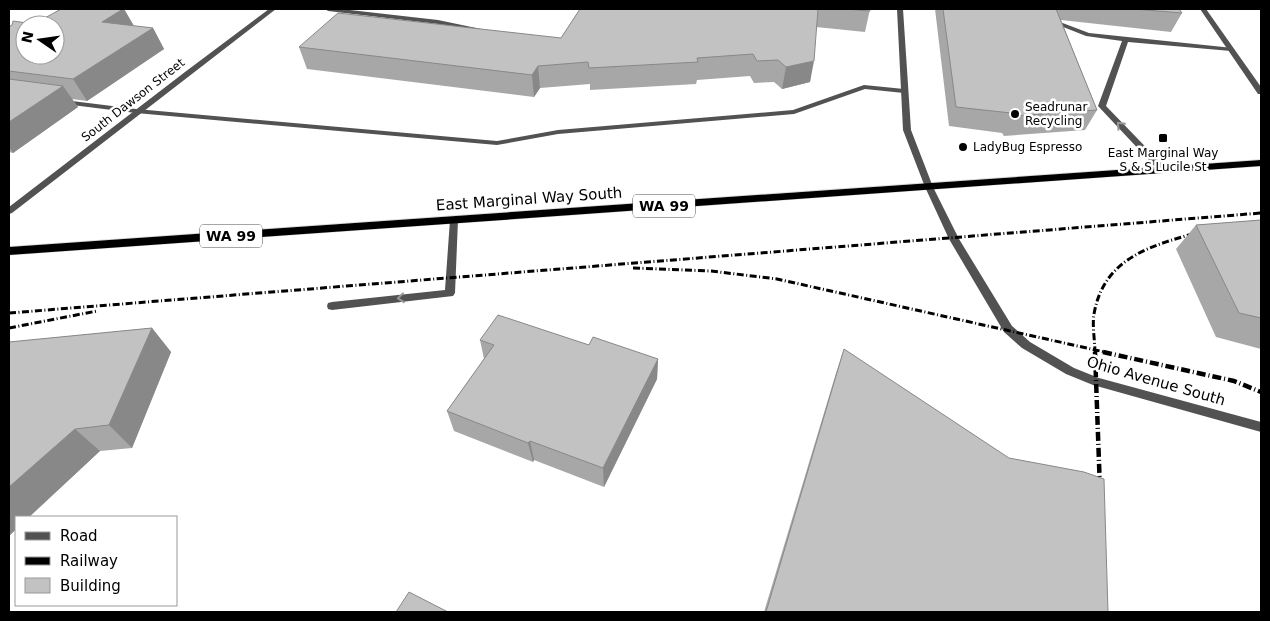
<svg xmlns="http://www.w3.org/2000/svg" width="1270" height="621" viewBox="0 0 1270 621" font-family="'DejaVu Sans',sans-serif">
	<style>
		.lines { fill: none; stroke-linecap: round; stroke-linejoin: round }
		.trunk-casing { stroke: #dbdbdb; stroke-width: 1 }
		.service { fill: #525252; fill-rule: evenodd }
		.minor { fill: #525252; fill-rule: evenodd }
		.tertiary { fill: #525252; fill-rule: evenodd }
		.trunk { fill: #000; fill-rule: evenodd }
		.rail-far1 { stroke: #000; stroke-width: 3; stroke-dasharray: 7 2.5 1 2.5; stroke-linecap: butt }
		.rail { stroke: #000; stroke-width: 4.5; stroke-dasharray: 9 3 1 3; stroke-linecap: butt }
		.wall { fill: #a7a7a7 }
		.shaded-wall { fill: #888 }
		.building { fill: #c2c2c2; stroke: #888; fill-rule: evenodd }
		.oneway { stroke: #979797 }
		.poi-dot { fill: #000; stroke: #fff; stroke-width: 2 }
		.labels { text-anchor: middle; stroke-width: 5; stroke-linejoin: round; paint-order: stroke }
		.far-street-label { font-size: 12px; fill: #000; stroke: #fff }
		.far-poi-label { font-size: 12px; fill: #000; stroke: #fff; text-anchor: start }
		.shield { fill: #fff; stroke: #4c4c4c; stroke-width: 1 }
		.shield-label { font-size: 14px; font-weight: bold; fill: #000 }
		.street-label { font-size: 15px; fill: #000; stroke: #fff }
	</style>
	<rect width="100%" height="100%" fill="#fff"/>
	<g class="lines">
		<defs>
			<path id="trunk" d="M1261,160V166L9,255V247Z"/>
		</defs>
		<use href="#trunk" class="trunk-casing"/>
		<path class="service" d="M325,9H341L438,20L481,29L478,31L438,24L328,11Z
			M1048,19H1052L1089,33L1233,48V50L1231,51L1128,42L1106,106L1166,168V172H1160L1098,106L1122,41L1086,36L1048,21Z
			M864,85L904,89L908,91L904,93L865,89L794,114L558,134L497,145L136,113L64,104L60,102L64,100L136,109L497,141L558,130L793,110Z
			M454,217L458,220L455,293L453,296L332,310L328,309L327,306L328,303L332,302L445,290L450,220Z"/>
		<path class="minor" d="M269,9H276L12,213L9,214V207L185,72Z
			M897,9H903L911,130L933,187L959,239L1012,326L1030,342L1074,368L1099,378L1261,422V432L1093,385L1066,374L1022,348L1004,332L949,239L925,187L903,130Z"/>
		<path class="tertiary" d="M1200,9H1206L1261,87V94H1258Z"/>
		<use href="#trunk" class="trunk"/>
		<path class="rail-far1" d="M633,268L711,271L777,279L1109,353
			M9,313L1261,213
			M9,328L97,311
			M1095,353C1095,341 1092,326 1094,314C1104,256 1154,245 1203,231"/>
		<path class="rail" d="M1095,352L1100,490
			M1103,352L1234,381L1261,392"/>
	</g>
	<path class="wall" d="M124,9L134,26L153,28L164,49L87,101L72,99L78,107L13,153L9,152V26L12,25L34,24Z
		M580,9H870L865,32L816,27L810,82L782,89L774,82L754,83L750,76L697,80L696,84L590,90V84L540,88L534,97L307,69L299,47L561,38Z
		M935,9H1179L1182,13L1171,32L1061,20L1097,110L1085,130L1004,136L1002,133L949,126Z
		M1261,220V349L1216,337L1176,249L1196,225Z
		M152,328L171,352L132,448L100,451L10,535L9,534V342Z
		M480,340L589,345L658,359L657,379L604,487L534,460L533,462L454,431L447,411L484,359Z
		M844,349L1108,612H764L836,373Z"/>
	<path class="shaded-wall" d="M123,9H124L135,28L102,22Z
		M153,28L164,49L87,101L73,79Z
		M814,61L810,82L782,89L786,67Z
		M538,66L540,88L534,97L532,75Z
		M63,86L78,107L13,153L9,147V122Z
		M152,328L171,352L132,448L109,425Z
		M658,359L657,379L604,487L603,468Z
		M75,429L100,451L29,517H16V529L10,535L9,534V487Z
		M530,441L534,460L533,462L528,443Z"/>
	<path class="building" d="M61,9H123L102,22L153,28L73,79L9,71V27L12,25L13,21L34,24ZM25,25H55V55H25Z
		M580,9H818L814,61L786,67L778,60L757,61L753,54L697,58L698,62L589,68L588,62L538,66L532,75L299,47L338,13L561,38Z
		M845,9H870V11Z
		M943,9H1056L1097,110L1014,116L1011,113L956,107Z
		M1134,9H1179L1182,13Z
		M9,79L63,86L9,122Z
		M1261,220V318L1239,313L1196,225Z
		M498,315L589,345L593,337L658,359L603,468L530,441L528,443L447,411L494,345L480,340Z
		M152,328L109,425L75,429L9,487V342Z
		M844,349L1009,458L1084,472L1104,479L1108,612H766Z
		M409,592L448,612H396Z"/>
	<defs><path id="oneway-chevron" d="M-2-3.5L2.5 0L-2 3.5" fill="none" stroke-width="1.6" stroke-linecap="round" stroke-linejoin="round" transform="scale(1.25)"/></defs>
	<g class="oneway">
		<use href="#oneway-chevron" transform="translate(1120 125) rotate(-133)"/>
		<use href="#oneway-chevron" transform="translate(401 298) rotate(174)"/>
	</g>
	<g class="poi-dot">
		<circle cx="1015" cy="114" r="5"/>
		<rect x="1158" y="133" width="10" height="10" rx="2.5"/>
		<circle cx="963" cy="147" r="5"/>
	</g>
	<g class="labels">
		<g class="far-street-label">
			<text transform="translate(133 100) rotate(-38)" y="4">South Dawson Street</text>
		</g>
		<g class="far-poi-label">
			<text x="1025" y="111">Seadrunar<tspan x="1025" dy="14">Recycling</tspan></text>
			<text x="973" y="151">LadyBug Espresso</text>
			<text x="1163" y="157" text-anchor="middle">East Marginal Way<tspan x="1163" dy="14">S &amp; S Lucile St</tspan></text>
		</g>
		<g class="shield">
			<rect x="633" y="194.5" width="62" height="23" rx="4"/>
			<rect x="200" y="224.5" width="62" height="23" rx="4"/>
		</g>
		<g class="shield-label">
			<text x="664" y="211">WA 99</text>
			<text x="231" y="241">WA 99</text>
		</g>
		<g class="street-label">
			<text transform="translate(529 199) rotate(-4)" y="5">East Marginal Way South</text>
			<text transform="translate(1156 381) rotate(16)" y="5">Ohio Avenue South</text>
		</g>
	</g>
	<rect width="1270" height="621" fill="none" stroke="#000000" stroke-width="20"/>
	<rect x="15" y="516" width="162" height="90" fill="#ffffff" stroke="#999999"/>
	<rect x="25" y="532" width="25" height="8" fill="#525252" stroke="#999999"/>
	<text x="60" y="541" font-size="15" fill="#000000">Road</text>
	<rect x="25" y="557" width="25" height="8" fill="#000000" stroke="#999999"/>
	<text x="60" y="566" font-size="15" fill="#000000">Railway</text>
	<rect x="25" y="578" width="25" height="15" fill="#c2c2c2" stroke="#999999"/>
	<text x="60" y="591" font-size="15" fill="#000000">Building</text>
	<g transform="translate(40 40) rotate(283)"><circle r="24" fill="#ffffff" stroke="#999999"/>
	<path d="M0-4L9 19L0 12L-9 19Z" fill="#000000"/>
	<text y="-8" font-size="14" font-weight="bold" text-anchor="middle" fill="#000000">N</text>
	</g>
</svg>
